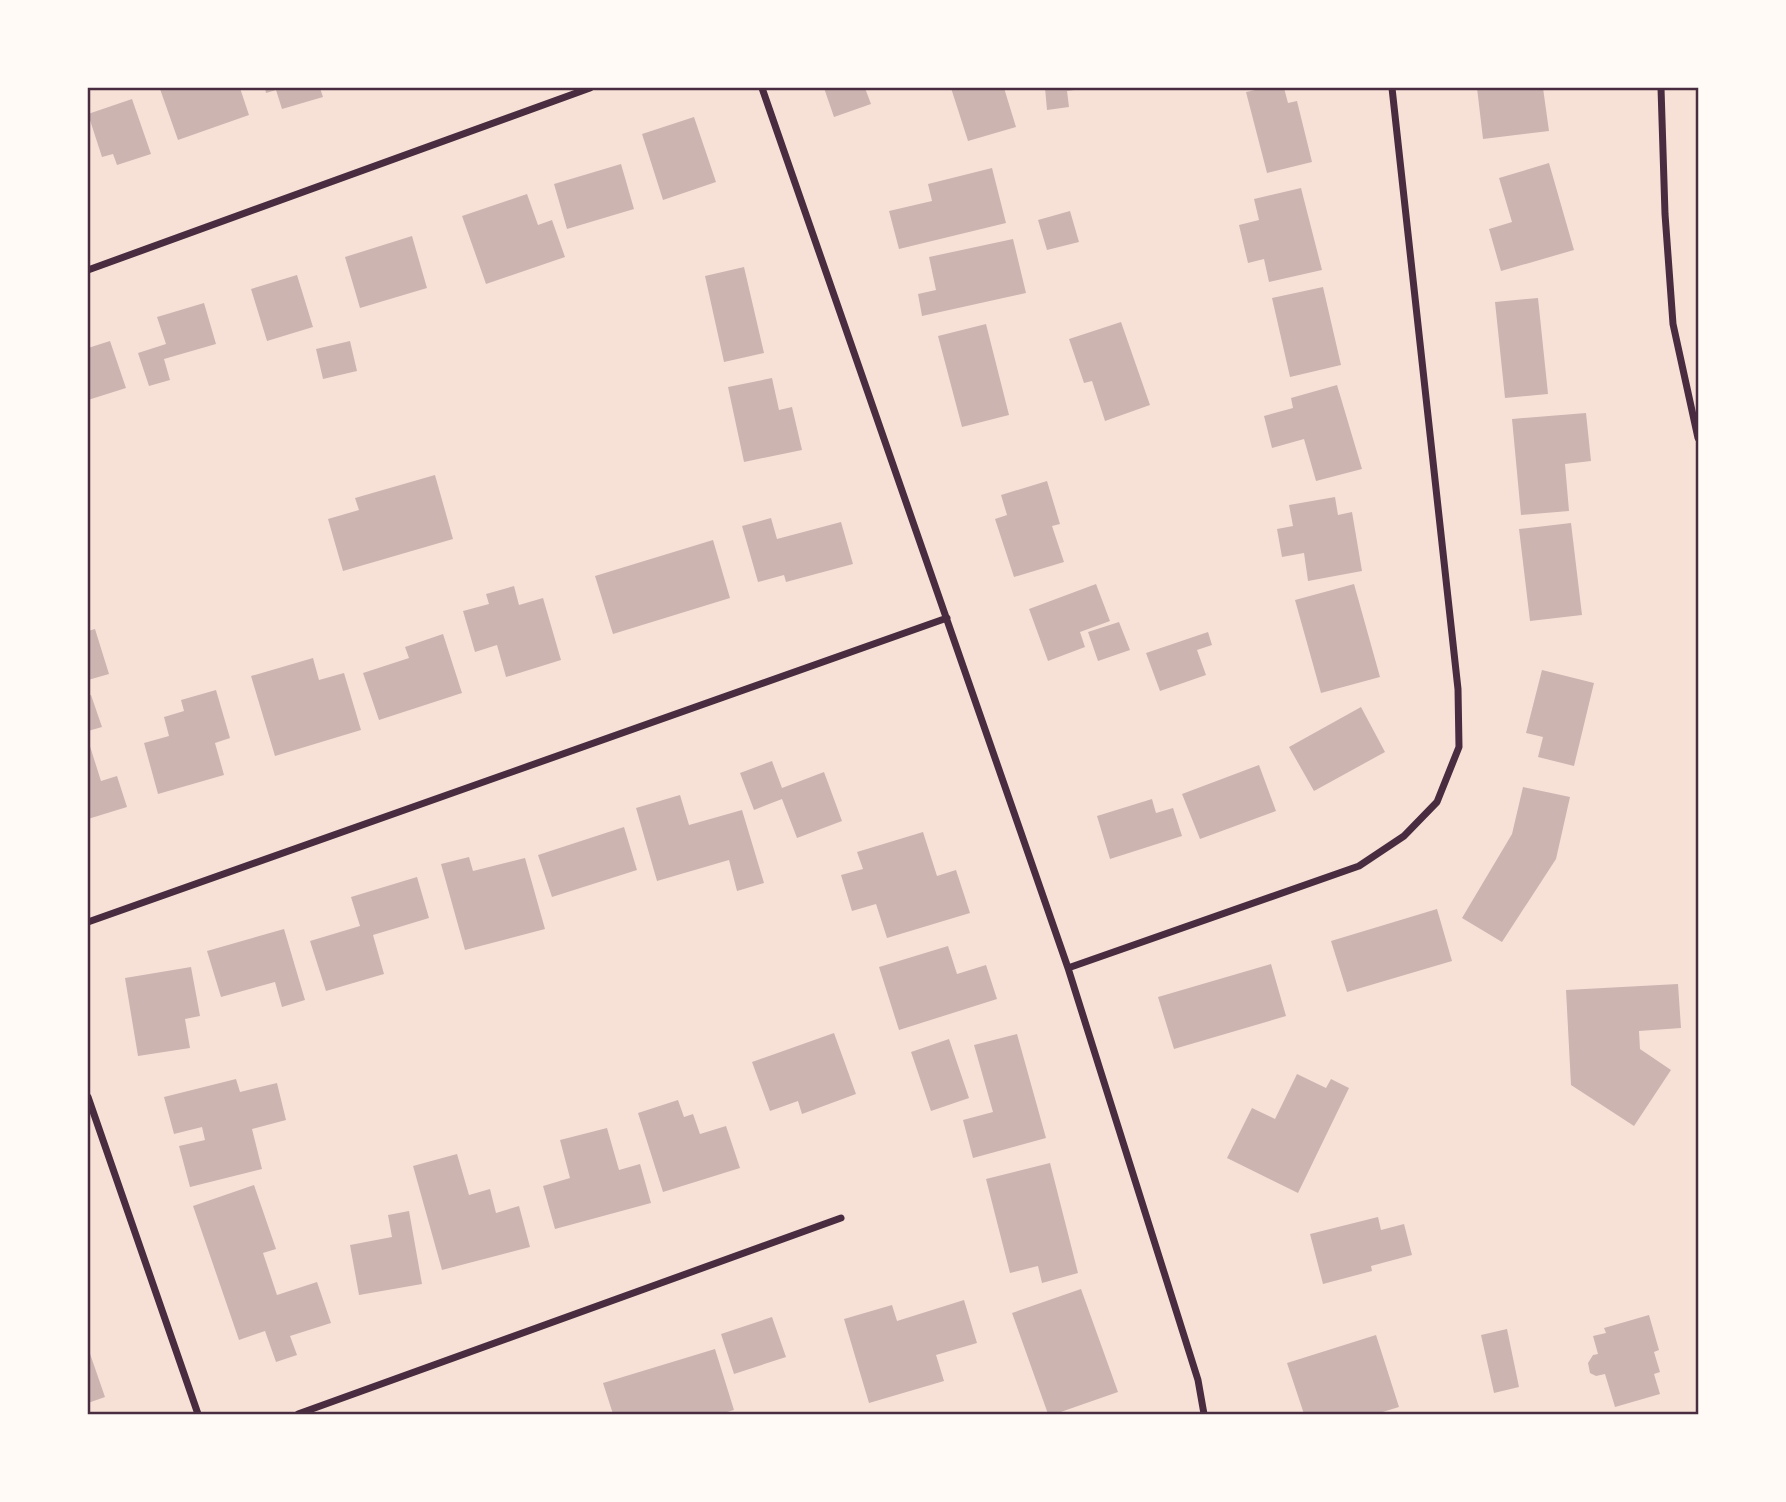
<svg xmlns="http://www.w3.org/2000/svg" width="1786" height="1502" viewBox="0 0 1786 1502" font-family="'Open Sans',sans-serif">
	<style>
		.building { fill: #ccb4b1 }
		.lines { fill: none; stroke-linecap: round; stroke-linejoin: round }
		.minor { stroke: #4a2c40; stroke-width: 7 }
		.neatline { fill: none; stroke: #4a2c40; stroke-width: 2.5 }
	</style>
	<rect width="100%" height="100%" fill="#f7e1d7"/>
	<path class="building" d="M164,88H240L249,115L178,140L160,89Z
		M265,88H320L323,97L282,109L276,90L266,93Z
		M824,88H865L871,104L834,117Z
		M951,88H1004L1016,127L968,141Z
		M1045,88H1082V89L1067,91L1069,107L1047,110Z
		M1265,88H1284L1288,103L1297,101L1312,162L1267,173L1246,92Z
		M1477,88H1543L1549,131L1483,139Z
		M132,99L151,154L117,165L113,154L102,157L88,114Z
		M694,117L716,182L663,200L642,134Z
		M1549,163L1574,250L1501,271L1489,229L1512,222L1499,178Z
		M621,164L634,209L567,229L554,184Z
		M992,168L1006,223L899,249L889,211L932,201L928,184Z
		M1301,188L1322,270L1269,282L1264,259L1248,263L1239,225L1259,220L1254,199Z
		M527,194L538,225L552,220L565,257L486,284L462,216Z
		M1070,211L1079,242L1047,250L1038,220Z
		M412,236L427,288L360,308L345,257Z
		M1013,239L1026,293L922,316L918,294L936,290L929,257Z
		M744,267L764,353L724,362L705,276Z
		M297,275L313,327L267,341L251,289Z
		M1323,287L1341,365L1290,377L1272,298Z
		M1538,298L1548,394L1505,398L1495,302Z
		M204,303L216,344L164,359L170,380L149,386L138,353L166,344L157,317Z
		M1121,322L1150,405L1105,421L1092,381L1084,383L1069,339Z
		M986,324L1009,415L962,427L938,336Z
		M110,341L126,388L88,400V348Z
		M350,341L357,371L323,379L316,349Z
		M772,378L779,410L792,407L802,450L744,462L728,387Z
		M1337,385L1362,469L1316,481L1304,439L1272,448L1264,416L1293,408L1291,398Z
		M1586,413L1591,461L1565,464L1569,511L1521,515L1512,419Z
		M435,475L453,539L343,571L328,519L359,510L355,498Z
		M1047,481L1060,524L1052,526L1064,562L1014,577L995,519L1007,515L1001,495Z
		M1335,497L1338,515L1352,512L1362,571L1308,581L1304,553L1282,557L1277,529L1293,526L1289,505Z
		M771,518L777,539L841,522L853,564L786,582L784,575L758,582L742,526Z
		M1571,523L1582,615L1530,621L1519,529Z
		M713,540L730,598L613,634L595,576Z
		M1096,584L1110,621L1080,632L1085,647L1048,661L1029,609Z
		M1354,584L1380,677L1321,693L1295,600Z
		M514,586L519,605L543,598L561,660L506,677L497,645L475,652L463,611L489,604L486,594Z
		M1119,622L1130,650L1098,661L1088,632Z
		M95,629L109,674L88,680V631Z
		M1208,632L1212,645L1197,650L1206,675L1160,691L1146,653Z
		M443,634L462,693L379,720L363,673L409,658L405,647Z
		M313,658L319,680L344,673L361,730L275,756L251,676Z
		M1542,670L1594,683L1574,766L1538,757L1543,737L1526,733Z
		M216,690L230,738L215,743L224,775L158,794L144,743L169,736L164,717L184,711L181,700Z
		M91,695L102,727L88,731V696Z
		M1361,707L1385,752L1314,791L1289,747Z
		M88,740L101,781L117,776L127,807L88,819Z
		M772,761L782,788L824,772L842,821L797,838L782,799L754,810L740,773Z
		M1259,765L1276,811L1200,839L1182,794Z
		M1523,787L1570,797L1556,859L1502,942L1462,918L1512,834Z
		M680,795L689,825L742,810L764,883L737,891L729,860L657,881L636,808Z
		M1152,799L1156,813L1173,808L1182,836L1110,859L1097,816Z
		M624,827L637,870L552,897L538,855Z
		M923,832L937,876L956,870L970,913L887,938L876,904L852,911L841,875L863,869L857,852Z
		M469,857L473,871L525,858L545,929L465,950L441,864Z
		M417,877L429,918L373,935L384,974L326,991L310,941L360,926L351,897Z
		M1437,909L1452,961L1347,992L1331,941Z
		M284,929L305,1000L282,1007L275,982L221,997L207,951Z
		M948,946L957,974L986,965L997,999L899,1030L879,967Z
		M1271,964L1286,1016L1174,1049L1158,997Z
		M191,967L200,1016L185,1019L190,1048L138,1056L125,978Z
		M1678,984L1681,1028L1639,1031L1640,1049L1671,1070L1634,1126L1571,1085L1566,990Z
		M834,1033L856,1094L802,1114L798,1101L770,1111L752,1062Z
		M1017,1034L1046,1138L973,1158L963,1120L993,1112L974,1045Z
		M949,1039L969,1098L931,1111L911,1052Z
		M1297,1074L1326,1088L1331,1079L1349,1088L1298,1193L1227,1158L1252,1108L1275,1119Z
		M236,1079L240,1092L277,1083L286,1120L252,1129L262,1169L190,1187L179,1146L205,1140L202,1127L174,1134L164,1097Z
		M678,1100L684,1117L693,1114L700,1134L726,1126L740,1168L663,1192L638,1113Z
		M607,1128L619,1170L640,1164L651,1203L555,1229L543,1186L570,1178L560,1140Z
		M457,1154L469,1195L490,1189L496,1213L519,1206L530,1247L442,1270L413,1166Z
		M1050,1163L1078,1273L1042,1283L1038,1266L1010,1273L986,1179Z
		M254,1185L276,1249L263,1253L277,1295L317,1282L331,1323L290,1336L297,1355L276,1362L265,1331L239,1340L193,1206Z
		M409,1211L422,1284L359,1295L350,1245L392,1237L388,1215Z
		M1378,1217L1381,1230L1404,1224L1412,1255L1371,1266L1372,1271L1323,1284L1310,1234Z
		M1081,1289L1118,1392L1055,1414H1048L1012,1313Z
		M964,1300L977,1343L936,1355L944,1381L869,1403L844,1319L892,1305L897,1321Z
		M1649,1315L1659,1350L1654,1352L1660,1372L1654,1374L1660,1394L1615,1407L1605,1374L1596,1376L1590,1373L1588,1363L1593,1355L1598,1354L1593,1336L1606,1333L1604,1328Z
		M772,1317L786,1357L734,1374L721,1334Z
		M1507,1329L1519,1387L1494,1393L1481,1335Z
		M1376,1335L1399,1407L1376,1414H1304L1287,1363Z
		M88,1348L105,1397L88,1403Z
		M715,1349L734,1410L720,1414H613L603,1383Z"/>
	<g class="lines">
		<path class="minor" d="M762,88L1068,968L1198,1380L1204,1414
			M1661,88L1665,214L1673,324L1698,438
			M88,270L590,88
			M88,922L947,618
			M1068,968L1359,866L1404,836L1437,802L1459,747L1458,689L1392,88
			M88,1097L198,1414
			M298,1414L841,1218"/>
	</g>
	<rect width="1786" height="1502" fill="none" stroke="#fffaf5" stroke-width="178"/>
	<rect x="89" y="89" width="1608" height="1324" class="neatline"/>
</svg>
